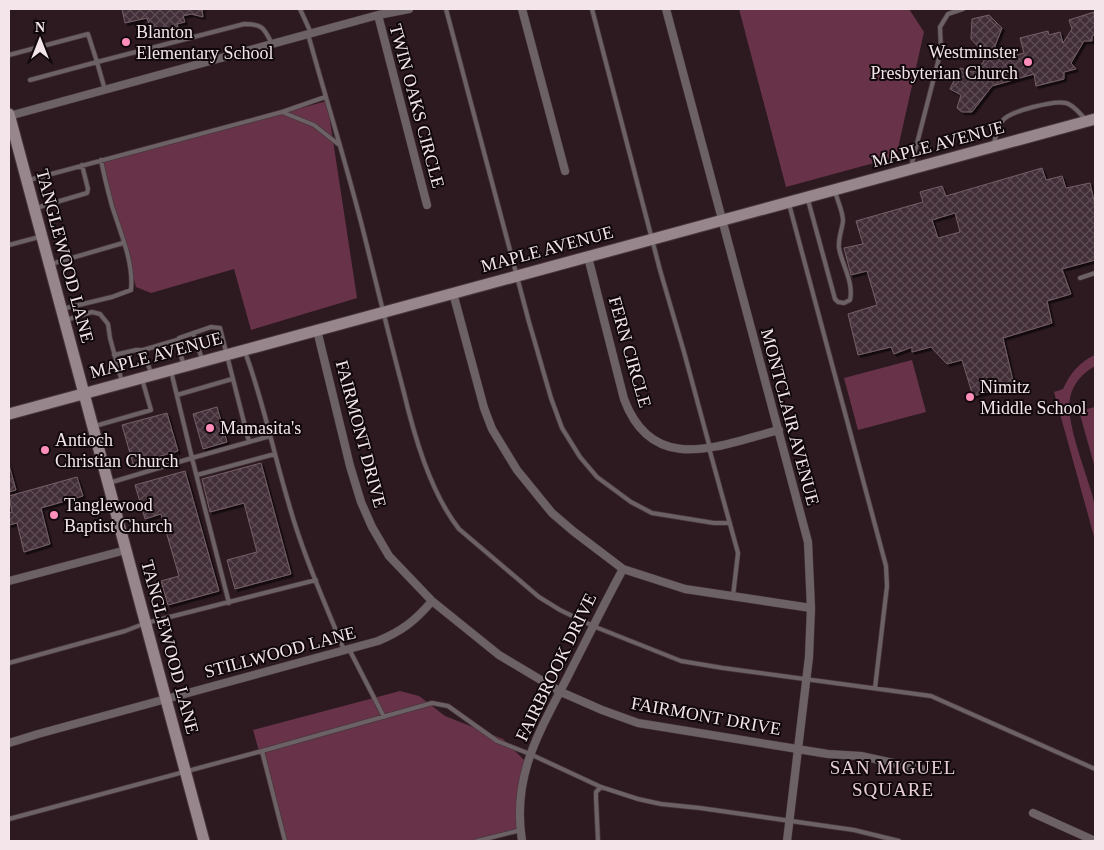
<svg xmlns="http://www.w3.org/2000/svg" width="1104" height="850" viewBox="0 0 1104 850" font-family="Georgia,serif">
	<style>
		.green { fill: #683349 }
		.building { fill: url(#building-cross-hatch); stroke: #755f67; fill-rule: evenodd; filter: url(#shadow) }
		.lines { fill: none; stroke-linecap: round; stroke-linejoin: round }
		.service-casing { stroke: #49363d; stroke-width: 5.5 }
		.minor-casing { stroke: #49363d; stroke-width: 9 }
		.secondary-casing { stroke: #49363d; stroke-width: 13 }
		.service { stroke: #6c6265; stroke-width: 4 }
		.minor { stroke: #6c6265; stroke-width: 8 }
		.secondary { stroke: #97878c; stroke-width: 11 }
		.poi-dot { fill: #fe8ebc; stroke: #10080b; stroke-width: 2 }
		.labels { text-anchor: middle; stroke-width: 4; stroke-linejoin: round; paint-order: stroke }
		.poi-label { font-size: 18px; fill: #f3e5ea; stroke: #10080b; text-anchor: start }
		.street-label { font-size: 18px; fill: #f3e5ea; stroke: #10080b }
		.neighbourhood-label { font-size: 19px; letter-spacing: 1px; fill: #e7cdd6; stroke: #10080b }
	</style>
	<defs>
		<pattern id="building-cross-hatch" width="8" height="8" patternUnits="userSpaceOnUse" patternTransform="scale(1.25)"><rect width="8" height="8" fill="#432f37"/><path d="M0 0l8 8M0 8l8-8" fill="none" stroke="#5f4d54"/></pattern>
		<filter id="shadow"><feDropShadow dx="2.5" dy="2.5" stdDeviation="0" flood-color="#0009"/></filter>
	</defs>
	<rect width="100%" height="100%" fill="#2d1a21"/>
	<path class="green" d="M739,9H909L924,32L896,157L786,187Z
		M327,101L357,298L251,330L234,269L151,293L136,287L102,161Z
		M1095,355V366C1083,373 1073,383 1070,398C1065,425 1089,477 1095,506C1097,516 1095,529 1095,540L1054,392L1063,389C1070,374 1079,362 1095,355Z
		M912,360L926,412L858,430L844,378Z
		M1095,407V468L1079,411Z
		M400,691L419,696L445,716L503,739L527,763L521,830L477,841H285L253,730Z"/>
	<path class="building" d="M122,9H204H202L203,17L191,14L183,16L185,22L177,24L179,30L159,34L158,31L151,32L147,18L125,23Z
		M1094,12L1095,35L1092,36V41H1084L1071,63L1076,69L1064,72V79L1036,86L1034,74L992,86L972,112H962L957,108L961,95L950,89L960,68L972,72L976,71L984,61L985,54L971,39L972,19L989,15L1002,28L995,46L999,60L1024,53L1020,38L1048,31L1049,35L1060,32L1063,43L1072,29L1069,20Z
		M1042,168L1046,180L1062,176L1066,188L1090,183L1095,205V260L1062,269L1071,294L1047,301L1052,323L1003,338L1014,385L973,396L962,360L947,364L931,347L912,352V347L894,354L891,347L858,355L848,314L877,305L867,271L851,275L844,248L863,244L856,221L923,202L920,192L942,186L946,196ZM955,213L960,232L938,238L932,220Z
		M217,407L227,442L203,449L193,414Z
		M167,413L178,451L133,464L122,425Z
		M261,463L291,574L235,589L227,560L257,552L244,503L210,512L202,479Z
		M9,465L16,490L9,492Z
		M185,471L219,591L168,605L161,581L179,576L161,514L145,519L135,485Z
		M77,477L83,496L41,508L50,544L24,552L17,523L9,525V513L12,512L9,496Z"/>
	<g class="lines">
		<defs>
			<path id="service" d="M300,9L311,33
				M446,9L529,322L551,398L562,428L580,457L597,477L631,502L652,513L714,523H730
				M592,9L660,270L684,352L710,448
				M308,34C327,103 349,172 366,242C378,291 390,340 403,389C414,435 430,492 459,529L539,597L560,610L593,626L681,661L723,668L931,696L1095,769
				M9,55L88,34L97,62L30,80
				M105,90L97,62L244,24C263,24 264,28 272,44
				M282,112L314,125L338,144
				M993,145C996,137 998,127 1003,120C1011,111 1054,100 1066,103C1074,105 1080,114 1086,120
				M911,167L941,50L940,27L948,14L963,9
				M29,180L282,112L325,97
				M808,200L835,299L838,302L844,303L850,300C854,282 842,265 839,248C838,238 842,230 843,221C843,211 837,200 835,191
				M789,204L886,566L887,586L875,688
				M36,208L87,193L88,189L82,165
				M9,245L39,237
				M51,264L123,243
				M1080,278L1095,273
				M62,309L112,297L131,290C134,262 120,232 112,206C108,191 104,175 101,160
				M66,320L92,312L100,314L108,324L110,338L122,382
				M193,333L202,359
				M143,350L177,340
				M245,352C263,400 273,451 288,501C302,552 324,601 344,650
				M114,355L136,350H143L151,373
				M184,366L177,342L179,338L211,327L220,328L249,442L270,436
				M177,395L232,379
				M95,426L151,410L142,379
				M709,448L738,553L733,596
				M197,475L275,454
				M109,483L192,458L171,371
				M229,603L192,458L249,442
				M349,649L384,717
				M9,663L125,631L146,623L316,580
				M262,751L285,841
				M9,819L262,751L432,703L448,706L497,741L530,754L601,787L638,799L661,804L700,808L854,830L899,841
				M477,841L521,830
				M598,841L596,798V792L601,787"/>
			<path id="minor" d="M522,9L565,171
				M666,9L808,542L811,608L809,657L787,841
				M378,15L427,205
				M9,116L378,15L409,9
				M588,257L624,399C653,477 720,445 779,430
				M453,293L484,408L492,429L517,470L552,513L573,531L623,569L685,589L811,608
				M317,330L350,466L361,502L372,527L389,556L432,601L499,655L561,692L602,710L638,723L828,754L861,756L925,770
				M9,581L126,550
				M9,743L38,734L378,641C402,631 415,621 432,601
				M1033,813L1095,841
				M522,841C511,771 543,727 572,668C589,635 605,602 623,569"/>
			<path id="secondary" d="M9,114L204,841
				M9,414L1095,119"/>
		</defs>
		<use href="#service" class="service-casing"/>
		<use href="#minor" class="minor-casing"/>
		<use href="#secondary" class="secondary-casing"/>
		<use href="#service" class="service"/>
		<use href="#minor" class="minor"/>
		<use href="#secondary" class="secondary"/>
	</g>
	<g class="poi-dot">
		<circle cx="126" cy="42" r="5"/>
		<circle cx="1028" cy="62" r="5"/>
		<circle cx="970" cy="397" r="5"/>
		<circle cx="210" cy="428" r="5"/>
		<circle cx="45" cy="450" r="5"/>
		<circle cx="54" cy="515" r="5"/>
	</g>
	<g class="labels">
		<g class="poi-label">
			<text x="136" y="38">Blanton<tspan x="136" dy="21">Elementary School</tspan></text>
			<text x="1018" y="58" text-anchor="end">Westminster<tspan x="1018" dy="21">Presbyterian Church</tspan></text>
			<text x="980" y="393">Nimitz<tspan x="980" dy="21">Middle School</tspan></text>
			<text x="220" y="434">Mamasita's</text>
			<text x="55" y="446">Antioch<tspan x="55" dy="21">Christian Church</tspan></text>
			<text x="64" y="511">Tanglewood<tspan x="64" dy="21">Baptist Church</tspan></text>
		</g>
		<g class="street-label">
			<text transform="translate(417 106) rotate(75)" y="6">TWIN OAKS CIRCLE</text>
			<text transform="translate(938 144) rotate(-15)" y="6">MAPLE AVENUE</text>
			<text transform="translate(547 249) rotate(-15)" y="6">MAPLE AVENUE</text>
			<text transform="translate(65 256) rotate(75)" y="6">TANGLEWOOD LANE</text>
			<text transform="translate(630 352) rotate(74)" y="6">FERN CIRCLE</text>
			<text transform="translate(156 355) rotate(-15)" y="6">MAPLE AVENUE</text>
			<text transform="translate(790 417) rotate(75)" y="6">MONTCLAIR AVENUE</text>
			<text transform="translate(361 434) rotate(75)" y="6">FAIRMONT DRIVE</text>
			<text transform="translate(170 647) rotate(75)" y="6">TANGLEWOOD LANE</text>
			<text transform="translate(280 652) rotate(-15)" y="6">STILLWOOD LANE</text>
			<text transform="translate(556 667) rotate(-64)" y="6">FAIRBROOK DRIVE</text>
			<text transform="translate(706 716) rotate(10)" y="6">FAIRMONT DRIVE</text>
		</g>
		<g class="neighbourhood-label">
			<text x="893" y="774">SAN MIGUEL<tspan x="893" dy="22">SQUARE</tspan></text>
		</g>
	</g>
	<rect width="1104" height="850" fill="none" stroke="#f3e5ea" stroke-width="20"/>
	<g transform="translate(40 40)" stroke="#10080b" stroke-width="4" paint-order="stroke">
	<path d="M0-4L9 19L0 12L-9 19Z" fill="#f3e5ea"/>
	<text y="-8" font-size="14" font-weight="bold" text-anchor="middle" fill="#f3e5ea">N</text>
	</g>
</svg>
